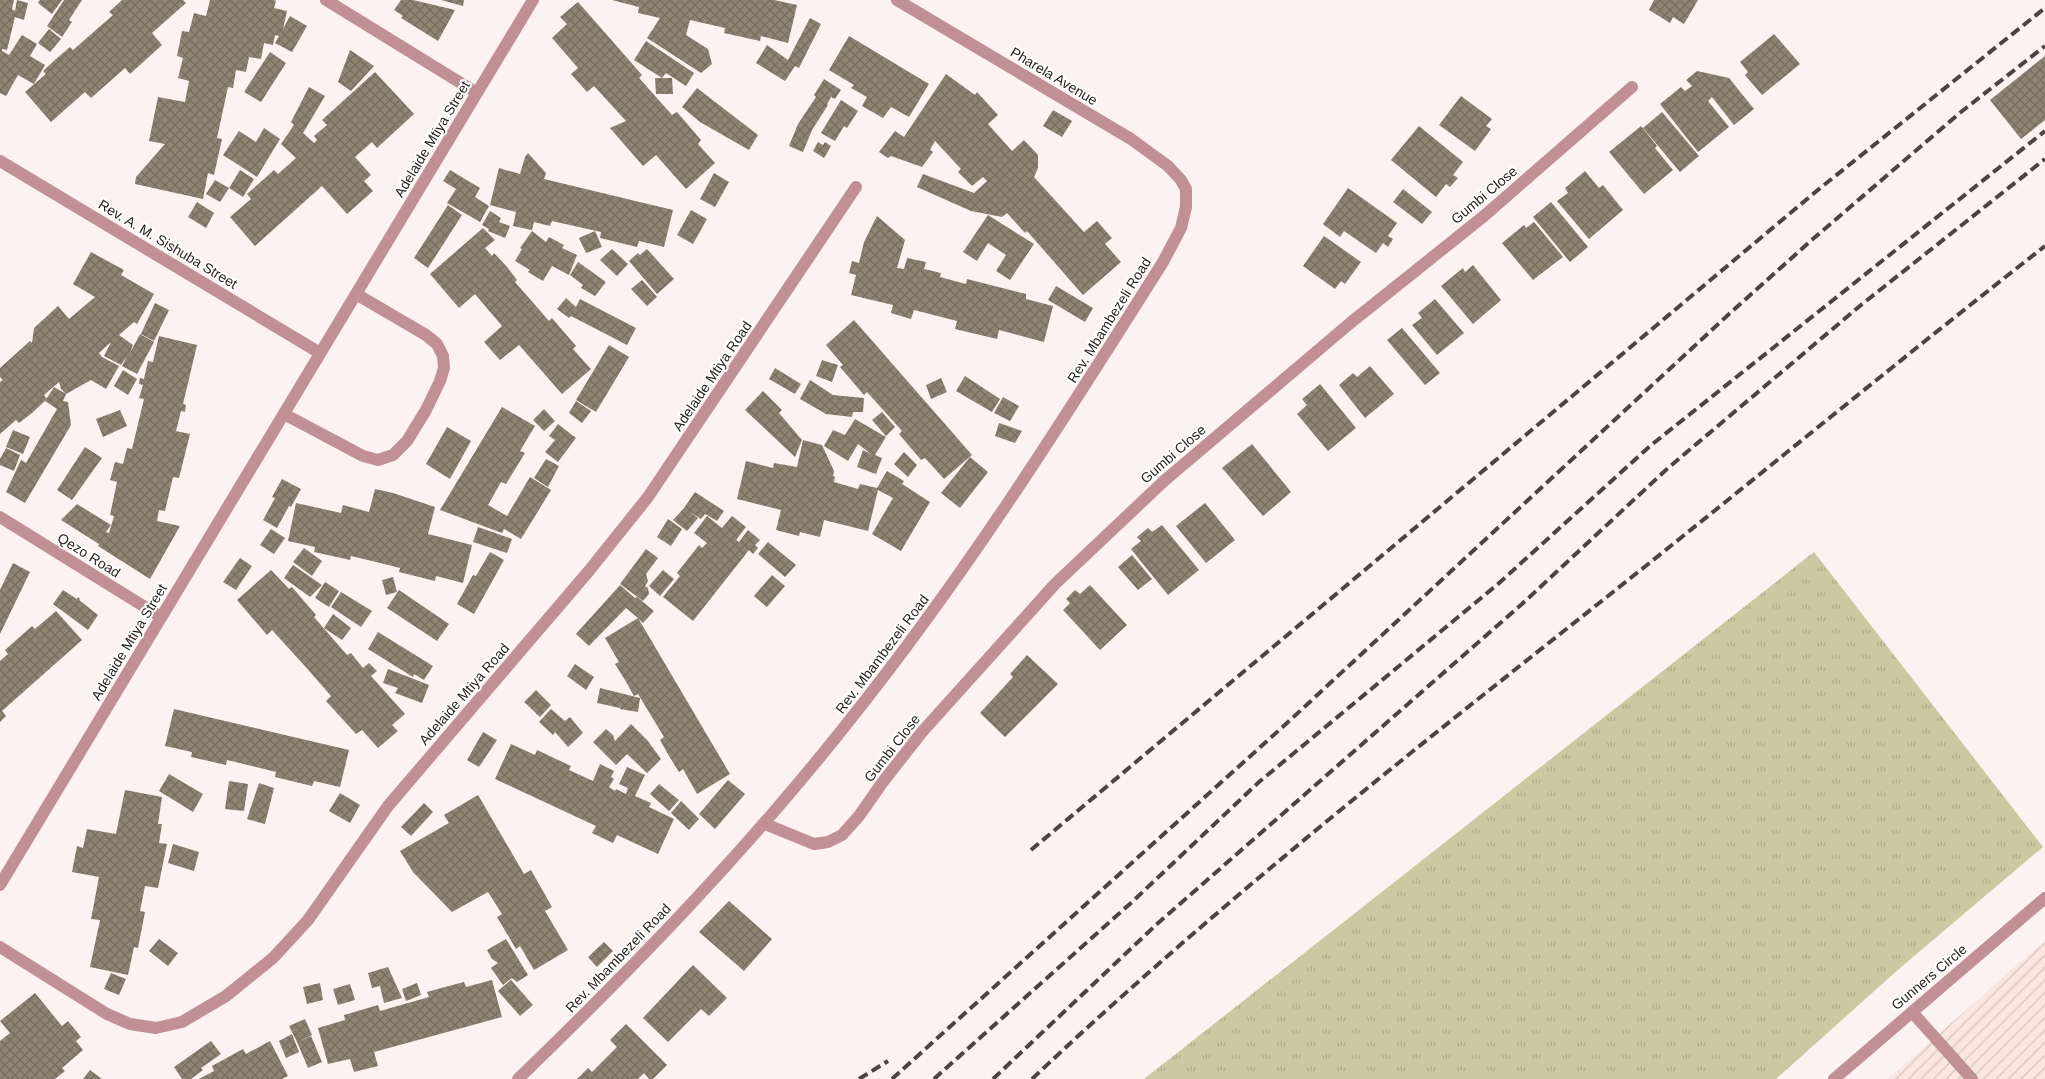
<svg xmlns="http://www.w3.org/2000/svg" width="2045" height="1079" viewBox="0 0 2045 1079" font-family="Helvetica,sans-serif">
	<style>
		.industrial { fill: url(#industrial-furrows) }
		.grass { fill: url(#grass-tufts) }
		.building { fill: url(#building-cross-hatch) }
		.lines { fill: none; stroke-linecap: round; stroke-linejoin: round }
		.lane { stroke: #c09094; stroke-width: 12 }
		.street { stroke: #c09094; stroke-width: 12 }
		.rail { stroke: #4d4441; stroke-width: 4; stroke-dasharray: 10 5; stroke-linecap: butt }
		.labels { text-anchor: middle; stroke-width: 4; stroke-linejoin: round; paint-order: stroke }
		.street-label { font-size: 14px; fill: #2b2320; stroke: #fff }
	</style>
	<defs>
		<pattern id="industrial-furrows" width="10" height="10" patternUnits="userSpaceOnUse" patternTransform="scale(1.25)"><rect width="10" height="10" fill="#f8e6df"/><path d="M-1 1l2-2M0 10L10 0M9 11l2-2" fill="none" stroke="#d5c5bf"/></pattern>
		<pattern id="grass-tufts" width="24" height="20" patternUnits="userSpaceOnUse" patternTransform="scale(1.25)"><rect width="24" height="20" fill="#ccc8a1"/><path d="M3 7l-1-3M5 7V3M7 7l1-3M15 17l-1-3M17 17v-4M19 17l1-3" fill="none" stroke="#afac8a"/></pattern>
		<pattern id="building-cross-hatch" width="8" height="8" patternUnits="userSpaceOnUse" patternTransform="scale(1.25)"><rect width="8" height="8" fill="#8f8374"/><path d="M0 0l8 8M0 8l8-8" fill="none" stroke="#756b5f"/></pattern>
	</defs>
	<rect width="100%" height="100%" fill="#fcf3f0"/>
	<path class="industrial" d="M2045,942V1079H1888L2026,957Z"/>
	<path class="grass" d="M1814,552L2043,847L1900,968L1776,1079H1144Z"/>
	<path class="building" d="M0,0H14L12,9L15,11L17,0L28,3L24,20L15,17L7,50L2,49V51L9,55L22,35L37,44L30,56L45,65L34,84L18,75L6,96L0,93Z
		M40,0H62L52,14L38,3Z
		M64,0H82L69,20L72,22L62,37L47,26Z
		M122,0H183L186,3L152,33L162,45L130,74L125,68L91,98L85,92L51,122L25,92L46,74L43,71L56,59L70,47L73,50L113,15L109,12Z
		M210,0H274L276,1L274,8L287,11L283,29L290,16L307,26L292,52L275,43L279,36L275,35L273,45L264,43L261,59L249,57L246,72L236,70L233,88L228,87L217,138L222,139L214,175L208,173L203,199L135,184L136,177L165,144L149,141L158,97L185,102L189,81L178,78L183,58L177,56L182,31L189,32L194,13L206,16Z
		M401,0H413L455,10L438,41L401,18L403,16L394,10Z
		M441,0H464L463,6Z
		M612,0H774L797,5L788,43L761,36L760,41L724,33L725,28L690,20L686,35L708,49L712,64L701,73L647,38L660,18L638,13L639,7Z
		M1654,0H1698L1684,24L1673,17L1670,23L1649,10Z
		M578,2L642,75L639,78L656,97L672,115L677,112L701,140L698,144L715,163L686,189L656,155L643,166L610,128L626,121L594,86L587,92L571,74L578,68L552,38L567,24L560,17Z
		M810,18L821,24L799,68L795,66L785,81L756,63L767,45L788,60Z
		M49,29L61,39L50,52L38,43Z
		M1774,34L1800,64L1762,95L1745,75L1748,72L1740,62Z
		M849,36L929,84L909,117L891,107L883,118L862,106L867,97L851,88L854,85L829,70Z
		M646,41L694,73L686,86L666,73L662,78H672L673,94H656L655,78H662L634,60Z
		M350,50L374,66L351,91L338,82Z
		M270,52L286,63L261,102L244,92Z
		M2045,56V120L2021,139L1990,100Z
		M1697,71L1729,78L1754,109L1734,125L1712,97L1708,101L1729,127L1698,152L1660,104L1681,87L1685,91L1692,86L1686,80Z
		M375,72L414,114L377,148L372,142L355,157L371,175L364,181L373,191L347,214L322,186L255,246L230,217L251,199L247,194L274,170L278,174L296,158L281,144L294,125L291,122L309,87L325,96L303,133L314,143L317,140L314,136L327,125L322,120Z
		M946,74L975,95L977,92L998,115L988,124L1012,151L1024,140L1038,155V168L1034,177L1084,232L1097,221L1112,238L1105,244L1121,262L1083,295L1027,231L1025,233L1007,213L1002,217L971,211L917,187L923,174L974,193L987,181L983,177L972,186L958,172L961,169L935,141L930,150L933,152L922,167L891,156L888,158L879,152L895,131L904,137Z
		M824,79L841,90L835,99L831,97L827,104L828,105L812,130L803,152L789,146L798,124L816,97L814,95Z
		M697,88L758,135L749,150L700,122L682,107Z
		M1461,96L1492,119L1486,126L1491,129L1475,151L1439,125Z
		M841,100L858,111L847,128L844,126L835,141L821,133Z
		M1053,110L1072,121L1062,137L1043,126Z
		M1662,112L1699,156L1680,172L1643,128Z
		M1419,126L1463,162L1453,175L1458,178L1450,187L1446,184L1436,197L1391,160Z
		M1641,126L1657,146L1655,148L1673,170L1644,194L1609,152Z
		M264,128L280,139L257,177L223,155L239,131L256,142Z
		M818,142L823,145L825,142L831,146L824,158L813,151Z
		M528,153L546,173L544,179L673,210L664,247L639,241L637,247L600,238L601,232L552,221L550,226L534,222L532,230L513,226L516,212L490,205L499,168L520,174L525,157Z
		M240,170L254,179L243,197L229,188L220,202L206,194L215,180L229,188Z
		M450,170L480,188L475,197L489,206L480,222L447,203L456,189L443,181Z
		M1585,171L1599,188L1603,185L1623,210L1589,239L1557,201L1568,193L1565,188Z
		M714,173L729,182L715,207L700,199Z
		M1348,188L1397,223L1388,236L1393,239L1388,247L1383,243L1376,253L1344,231L1340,237L1323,224Z
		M1403,189L1432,212L1422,224L1393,202Z
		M197,202L214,213L206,228L188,217Z
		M1551,202L1588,247L1570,262L1533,217Z
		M448,205L462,215L428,268L414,258Z
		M691,210L707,219L693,244L677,235Z
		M490,211L501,218L499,222L510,226L505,238L488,231L489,229L482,225Z
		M988,215L1034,244L1010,280L996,271L1006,255L988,243L977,261L963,252Z
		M877,216L905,240L897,268L904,269L907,258L926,262L924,269L941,273L940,277L966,284L967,279L1026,294V299L1053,306L1044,342L999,330L997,339L955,329L957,321L914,310L911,319L891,313L893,305L851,295L856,275L849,273L852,261L859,263L864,242Z
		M1534,222L1563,257L1533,280L1502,243L1524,225L1526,228Z
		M483,228L495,240L485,248L492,256L494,253L507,267L517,280L515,282L549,321L552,318L576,346L573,349L591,369L562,394L519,345L500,360L484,342L502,326L475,294L459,308L430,274Z
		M532,231L546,242L549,237L564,245L562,248L577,255L569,275L552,266L543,281L528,272L530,270L515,261L522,249L520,248Z
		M595,231L602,247L586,253L579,238Z
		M1324,236L1361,262L1345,284L1341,281L1335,289L1303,266Z
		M612,249L628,264L617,276L600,260Z
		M647,249L674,279L657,294L629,261L638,253L640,255Z
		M91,252L124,270L121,275L154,294L137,324L134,322L119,335L133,345L130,353L140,334L154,342L137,374L122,366L127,356L121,365L104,356L111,342L99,353L102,357L119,366L106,389L91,380L66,394L61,389L59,382L44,395L47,399L32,413L19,423L16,420L0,434V382L3,380L0,377V368L30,341L32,343L34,328L58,306L69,319L95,297L73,284Z
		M578,262L606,282L595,296L581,288L583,285L570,275Z
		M1473,265L1501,300L1473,324L1441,286L1463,268L1465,272Z
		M642,280L657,297L647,306L631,289Z
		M1056,286L1093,308L1085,322L1048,300Z
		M566,298L576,307L580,299L636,328L627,345L571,316L569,318L557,309Z
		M1435,299L1464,333L1437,355L1412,325L1422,318L1418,313Z
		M155,303L169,310L154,341L141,334Z
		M854,320L972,455L944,479L925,458L921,460L899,434L902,431L867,392L864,395L840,367L843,365L826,345Z
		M1402,328L1440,373L1425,385L1387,340Z
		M159,336L197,345L183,404L186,405L185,412L181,411L176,431L190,434L179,478L173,477L165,511L159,510L157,521L180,526L150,579L98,546L99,544L61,520L77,504L111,525L106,532L109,533L114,516L110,515L117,482L110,480L115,462L123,464L127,448L132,449L144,399L139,398L143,385L139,384L140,378L144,379L148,361L153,362Z
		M609,345L629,357L596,412L576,400Z
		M822,360L838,365L832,382L816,376Z
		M1370,366L1394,394L1365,418L1339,385L1353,373L1357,377Z
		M775,368L801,384L795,394L769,379Z
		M123,370L137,379L128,395L114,386Z
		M965,376L1000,399L992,412L956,391Z
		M941,378L947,392L931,399L926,385Z
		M810,380L833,395L864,398L863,412H853L852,417L826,414L800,399Z
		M1320,384L1356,428L1328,451L1297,414L1307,405L1302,399Z
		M54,387L66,394L63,401L68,402L71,425L25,503L6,492L21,460L26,463L57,409L45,401Z
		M763,391L782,410L779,413L802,440L795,457L745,410Z
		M1003,397L1019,406L1010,421L994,413Z
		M576,401L591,411L582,423L569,413Z
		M502,407L535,426L520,451L525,453L506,484L501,482L488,505L507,516L530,477L551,490L521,539L504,529L502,533L440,510Z
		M544,409L555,421L544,431L533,420Z
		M120,410L127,426L103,437L96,419Z
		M882,412L895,427L886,436L872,420Z
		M855,419L886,437L875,455L882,458L876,474L857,467L863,450L871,454L858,444L848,461L824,446L833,430L845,435Z
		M999,423L1022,431L1015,443L995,436Z
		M558,424L576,438L558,462L545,452L555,440L549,436Z
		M447,427L471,441L450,479L426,464Z
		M13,430L30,437L23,454L6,447Z
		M803,440L822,445L834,471L833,476L835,477L834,482L858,489L860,484L877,488L887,471L904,481L902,484L930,502L901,551L872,534L893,498L878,490L868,531L824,520L820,537L800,532L799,536L776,530L781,510L737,499L746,461L773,468L774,463L797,467Z
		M1252,444L1291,492L1263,516L1222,468Z
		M85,447L102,458L72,500L57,490Z
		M6,448L20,455L14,471L0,465V459Z
		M904,452L917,465L908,477L894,464Z
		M970,457L988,472L960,508L941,493Z
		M546,459L559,466L548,487L534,478Z
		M282,479L301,489L291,507L289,506L277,528L263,520L275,498L272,497Z
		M375,489L393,493L435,507L428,534L472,545L463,583L436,576L435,581L399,572L400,568L376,562L351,556L350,560L314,552L315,547L288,541L296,503L341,513L343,505L369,512Z
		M695,492L724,511L717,521L705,514L701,519L689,511L698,518L687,531L673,520L684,508Z
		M1205,503L1235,540L1206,563L1176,526Z
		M707,516L722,528L732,516L746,527L736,540L739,542L748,530L760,540L755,545L758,548L753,554L749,550L693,621L663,597L680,576L677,573L699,545L702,548L707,543L694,533Z
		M668,519L682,529L671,546L657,537Z
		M1162,525L1199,570L1168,595L1131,549L1141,541L1137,537L1148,528L1152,532Z
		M478,527L512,539L507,553L473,542Z
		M271,529L285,538L274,554L260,545Z
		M768,542L796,565L785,577L758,554Z
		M304,548L322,561L312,576L293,562Z
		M646,549L658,558L646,574L648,581L645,586L648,588L649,594L643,601L620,584Z
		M490,552L504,560L474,614L457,604L473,575L476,576Z
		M1132,555L1152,579L1138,590L1118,567Z
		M240,558L252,566L236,590L223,582Z
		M13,563L30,572L0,634V590Z
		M293,565L322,585L310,597L284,578Z
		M271,570L289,589L292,587L316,615L314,617L347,655L351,653L363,668L369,663L377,671L371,676L405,714L392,725L398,731L378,748L362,730L356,734L326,701L331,696L304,665L272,630L267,635L237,600Z
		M663,570L674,579L660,596L649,586Z
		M772,575L785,586L767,607L754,596Z
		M393,577L397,592L386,595L382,580Z
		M325,582L339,591L329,607L315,598Z
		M620,585L635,598L637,597L654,611L643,623L638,618L730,774L697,794L683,769L679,772L669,756L660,740L664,737L638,694L634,696L625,680L615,664L619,662L605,638L638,618L626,608L589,646L576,634Z
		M1090,585L1127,625L1100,650L1063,610L1070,603L1066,599L1075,590L1080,594Z
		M63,590L77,599L78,597L80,599L79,600L98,615L88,630L53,604Z
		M399,590L449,624L437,641L387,608Z
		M341,592L372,611L361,627L331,607Z
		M56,611L82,640L2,711L6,716L0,722V661L8,654L5,650L32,626L35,629Z
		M333,614L351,628L342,640L324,628Z
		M378,632L433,666L424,680L414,674L413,677L368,649Z
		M1027,655L1058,684L1005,737L980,713L1013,677L1010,674Z
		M575,664L594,677L586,690L567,676Z
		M388,669L429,685L422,703L395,693L398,688L383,683Z
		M600,688L640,698L638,712L620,709L622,700L620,708L597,703Z
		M536,690L551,705L540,717L524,702Z
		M174,709L349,750L340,787L314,781L312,786L275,777L276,772L227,760L226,765L191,757L192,752L165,746Z
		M551,709L565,721L570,717L583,733L568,747L555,732L553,735L539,722Z
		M631,724L648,741L661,759L647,773L627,754L616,765L593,742L606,729L613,735L615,741Z
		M483,732L497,740L479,767L467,760Z
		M511,744L535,755L537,750L571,766L569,770L593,781L600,764L614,771L611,777L614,779L609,787L615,791L616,789L626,794L628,788L619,784L627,767L645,775L635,796L651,803L649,807L674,819L658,854L617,835L613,843L592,833L596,826L495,779Z
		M169,774L203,794L193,812L159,791Z
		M728,780L745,794L715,829L699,814Z
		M229,781L248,784L244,811L225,809Z
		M259,783L274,788L265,824L247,819Z
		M659,784L679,800L669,811L650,794Z
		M125,790L162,797L158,824H162L159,843L167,844L158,888L145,886L140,911L145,912L138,948L134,947L128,975L90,967L100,920L91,919L99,877L72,872L77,846L83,848L87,829L116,834Z
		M340,793L360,805L350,823L329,811Z
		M478,795L524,874L531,870L552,907L545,911L568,950L534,970L520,946L516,949L497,917L502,914L488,892L452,912L413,872L400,851L449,823L444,815Z
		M681,801L699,819L689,830L671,813Z
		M424,803L433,812L411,836L401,827Z
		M173,844L199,852L194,871L168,863Z
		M729,901L772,939L744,971L699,932Z
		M159,939L178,953L168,966L149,951Z
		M506,939L528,975L517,982L512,978L503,985L491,968L498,963L492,959L487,950Z
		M604,942L613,951L597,967L588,957Z
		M693,965L727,998L709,1016L701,1009L668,1042L643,1018Z
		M388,967L402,998L384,1003L380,986L372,988L368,973Z
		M111,973L126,979L119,995L104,989Z
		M492,980L502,1017L374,1052L378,1066L354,1072L350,1059L328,1064L318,1028L345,1020L344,1015L378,1005L380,1011L429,997L427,992L445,987L464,982L466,987Z
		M511,980L533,1005L520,1016L498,991Z
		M320,983L323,1000L307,1004L303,987Z
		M417,983L421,995L406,1001L402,989Z
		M350,984L355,1000L338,1005L333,989Z
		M35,993L62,1026L68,1021L81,1037L76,1041L83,1050L62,1068L65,1071L55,1079H0V1041L10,1033L0,1021Z
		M305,1019L312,1035L297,1042L289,1026Z
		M626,1024L667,1065L653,1079H649L644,1073L638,1079H577L588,1068L592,1072L617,1047L610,1040Z
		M292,1034L299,1052L286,1058L279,1041Z
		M311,1036L322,1062L308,1068L297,1042Z
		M211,1041L221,1054L201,1068L203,1070L191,1079H182L174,1067Z
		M270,1041L288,1076L282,1079H199L214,1071L212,1066L243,1049L246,1054Z
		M90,1070L102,1079H83Z"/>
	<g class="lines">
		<path class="lane" d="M1912,1012L1972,1079"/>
		<path class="street" d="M326,0L477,93
			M0,161L320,353
			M284,414L363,456L378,460L393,455L407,441L426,410L440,381L444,368L443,356L437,344L426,335L356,294
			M0,517L161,617
			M765,824L814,844L828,842L842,835L859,816L882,783L922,732L1055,584L1164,481L1349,324L1484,216L1632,87
			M0,885L533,0
			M0,947L107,1014L130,1024L156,1028L182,1022L226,996L273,958L308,920L388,806L588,572L648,497L856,187
			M518,1079C635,966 748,849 849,721C965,576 1064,419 1163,262L1181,228L1186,207V189L1181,180L1168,166L1131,139L897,0
			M1834,1079L2045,898"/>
		<path class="rail" d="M1031,850L1819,189L2045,8
			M859,1079L888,1061
			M892,1079L1287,723L1728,315L1814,238L1961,112L2045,46
			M934,1079L1132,902L1259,782L1498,584L1650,446L2045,131
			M993,1079L1157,924L1522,604L1668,468L1861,305L2045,159
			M1032,1079C1214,907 1411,752 1608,596C1754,480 1898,361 2045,246"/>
	</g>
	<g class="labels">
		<g class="street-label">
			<text transform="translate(1054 76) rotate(31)" y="5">Pharela Avenue</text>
			<text transform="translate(432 139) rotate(-59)" y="5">Adelaide Mtiya Street</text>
			<text transform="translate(1484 195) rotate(-40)" y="5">Gumbi Close</text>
			<text transform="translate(168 244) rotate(31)" y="5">Rev. A. M. Sishuba Street</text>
			<text transform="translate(1109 320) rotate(-58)" y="5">Rev. Mbambezeli Road</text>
			<text transform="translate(712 376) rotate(-56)" y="5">Adelaide Mtiya Road</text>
			<text transform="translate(1173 454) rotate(-41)" y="5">Gumbi Close</text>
			<text transform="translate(89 555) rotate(32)" y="5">Qezo Road</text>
			<text transform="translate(129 642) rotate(-59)" y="5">Adelaide Mtiya Street</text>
			<text transform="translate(882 654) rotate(-53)" y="5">Rev. Mbambezeli Road</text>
			<text transform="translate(464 694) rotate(-49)" y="5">Adelaide Mtiya Road</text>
			<text transform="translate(892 748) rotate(-52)" y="5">Gumbi Close</text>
			<text transform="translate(618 958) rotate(-46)" y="5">Rev. Mbambezeli Road</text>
			<text transform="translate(1929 977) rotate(-40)" y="5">Gunners Circle</text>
		</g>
	</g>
</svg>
